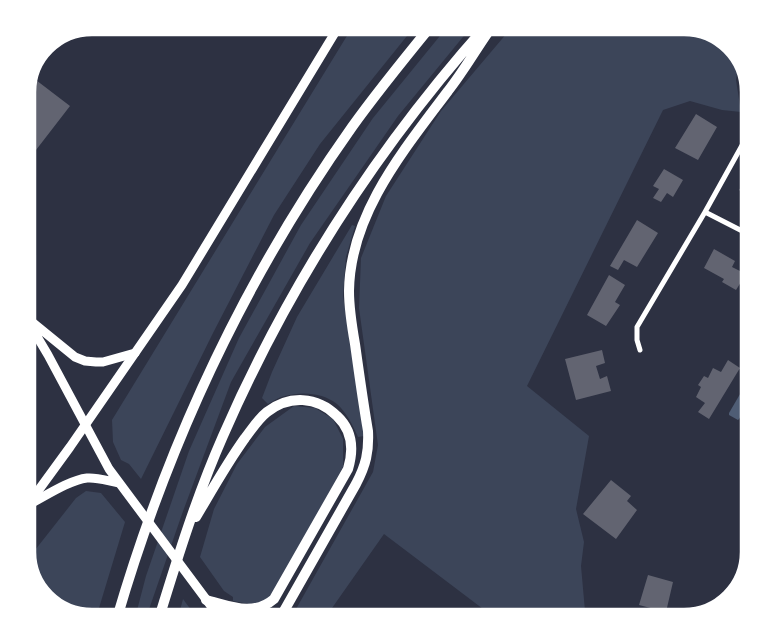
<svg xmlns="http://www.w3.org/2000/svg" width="776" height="644" viewBox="0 0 776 644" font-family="'Nunito Sans',sans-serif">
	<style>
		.green { fill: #3c4559 }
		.water { fill: #4f5d75 }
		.building { fill: #626471 }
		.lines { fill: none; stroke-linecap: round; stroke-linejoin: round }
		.minor { stroke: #fff; stroke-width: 5 }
		.secondary { stroke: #fff; stroke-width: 9 }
		.primary { stroke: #fff; stroke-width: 9 }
		.motorway { stroke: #fff; stroke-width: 10 }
		.rim { fill: none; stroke: #fff; stroke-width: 2.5 }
	</style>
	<rect width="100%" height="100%" fill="#2d3142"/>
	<path class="green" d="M353,26H415L320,144L274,215L213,333L141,479L129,464L121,460L113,442L112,420Z
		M448,26H472L398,116L310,243L231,382L182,514L146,618H135L146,576L189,451L239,338L301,225L373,118Z
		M513,26H684L727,43L738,67L736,80L741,112L722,110L690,101L663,110L527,386L589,436L576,509L584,542L581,566L585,611L591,618H495L384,534L325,618H291L373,472L378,445L359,308L361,258L386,196L441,111Z
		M352,225L355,226L346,257L343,296L364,436L358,437C353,426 347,413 337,404C324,393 302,391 285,396C279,397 273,401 268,404L262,398L272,372L297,317Z
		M294,406L315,408L333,419L343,439V467L277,588L265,602L249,604L233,601V597L224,591L200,557L214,509L237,464L265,427Z
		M86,491L101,493L125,522L96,618H92L49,601L28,559L76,498Z
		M183,599L197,618H178Z"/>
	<path class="water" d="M743,389L750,392V401L739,419L738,420L729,415V413Z"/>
	<path class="building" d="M32,77L70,106L26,163V88Z
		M696,114L717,127L698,160L675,148Z
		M664,169L683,180L673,197L667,193L661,202L653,198L659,189L653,186Z
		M750,174V198L739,190Z
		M637,220L658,233L637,267L624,260L618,270L610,266Z
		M714,249L735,261L732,267L746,274L736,290L722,282L724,279L704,268Z
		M609,275L625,285L615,302L620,305L606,326L587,315Z
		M602,350L605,363L596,366L600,379L607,376L611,391L576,400L565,359Z
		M728,360L740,368L709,419L698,412L705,403L696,397L701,387L698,385L704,376L708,378L713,368L721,372Z
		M611,480L631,496L627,501L637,510L616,539L583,514Z
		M648,575L673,582L666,612L639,605Z"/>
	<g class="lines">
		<path class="minor" d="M705,212L750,235
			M640,350L637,340V327L705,212L745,140"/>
		<path class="secondary" d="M27,506L70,447L182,285L339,26"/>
		<path class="primary" d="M26,318L48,355L109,469L220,618
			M32,322L75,357L85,361L96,362H103L135,353
			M28,505C44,497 69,480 87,478C97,477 108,481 119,483"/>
		<path class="motorway" d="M196,517C212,490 227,463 245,438C252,429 258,419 267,412C289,395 317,396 337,416C352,430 354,449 348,469L274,599C253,617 230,606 206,600
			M117,618C169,440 245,278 352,127C377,92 404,59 431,26
			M159,618C178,556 197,495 223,436C288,287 378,147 486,26
			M280,618L356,484C366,465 369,452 368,431C363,402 359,373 355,344C352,327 349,309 349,291C350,214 404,150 448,91C463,72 475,51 489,31"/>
	</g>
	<path d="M0 0H776V644H0ZM92 35H684A57 57 0 0 1 741 92V552A57 57 0 0 1 684 609H92A57 57 0 0 1 35 552V92A57 57 0 0 1 92 35Z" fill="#fff" fill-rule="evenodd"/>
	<path class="rim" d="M92 35H684A57 57 0 0 1 741 92V552A57 57 0 0 1 684 609H92A57 57 0 0 1 35 552V92A57 57 0 0 1 92 35Z"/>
</svg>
